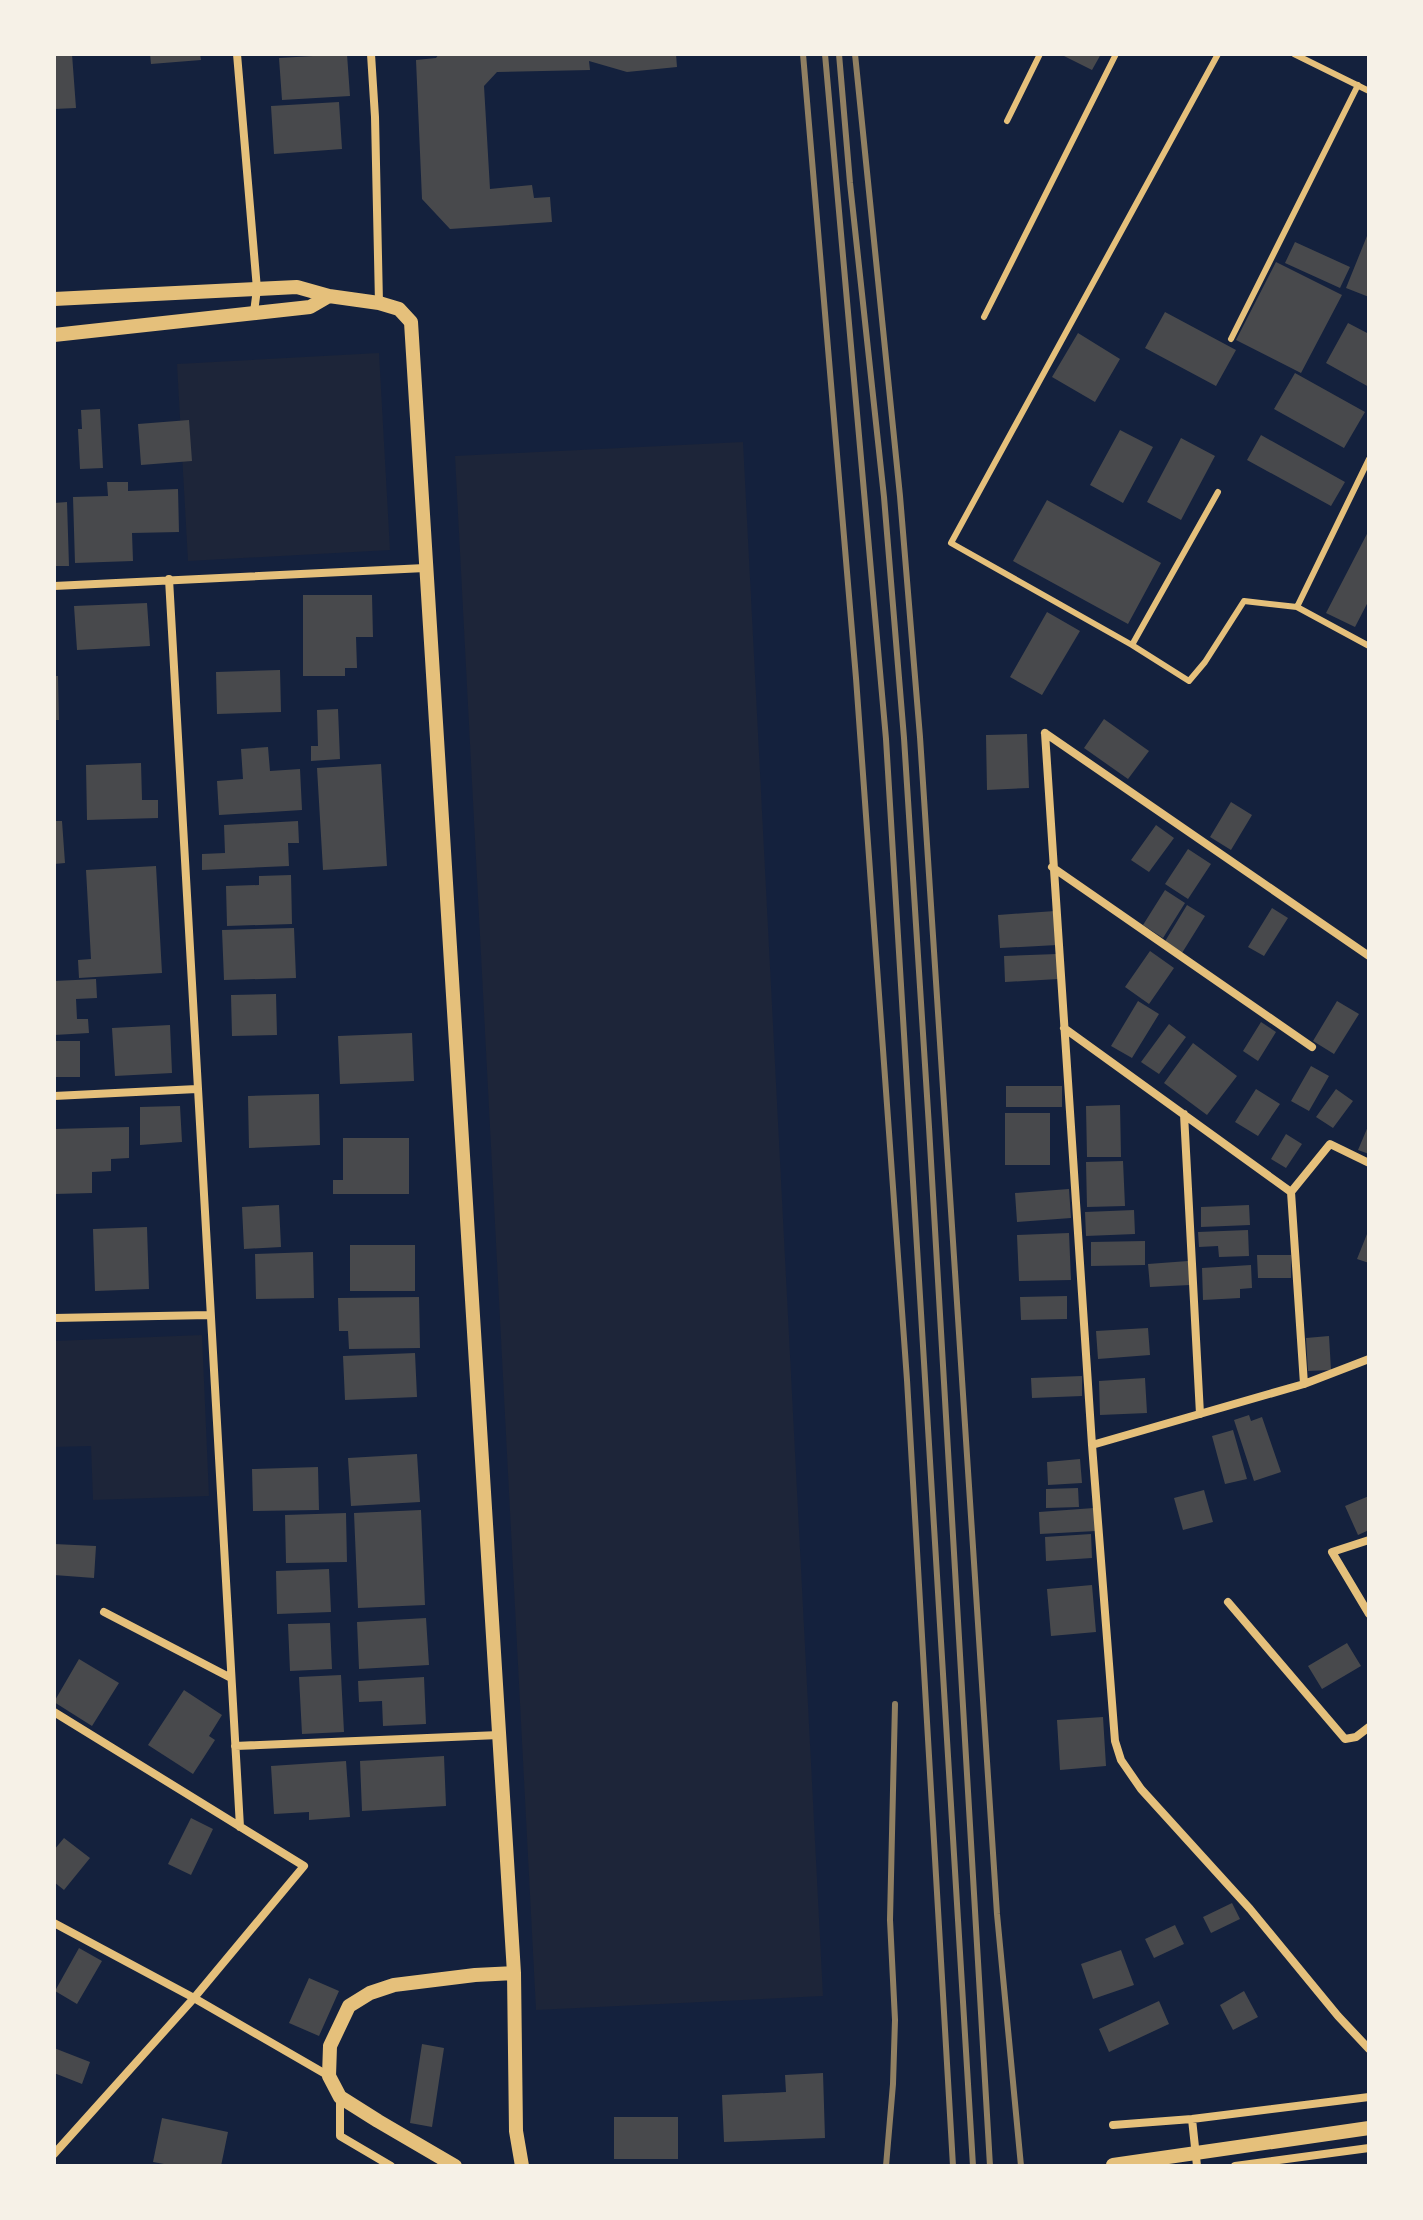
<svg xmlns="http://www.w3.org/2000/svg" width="1423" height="2220" viewBox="0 0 1423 2220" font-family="Karla,sans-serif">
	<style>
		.green { fill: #1d2539 }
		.building { fill: #48494c }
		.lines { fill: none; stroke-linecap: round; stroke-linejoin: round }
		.service { stroke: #e5c07b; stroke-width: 6 }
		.minor { stroke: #e5c07b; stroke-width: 8 }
		.tertiary { stroke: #e5c07b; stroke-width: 14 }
		.rail { stroke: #918062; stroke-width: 6 }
	</style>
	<rect width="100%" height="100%" fill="#14213d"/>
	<path class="green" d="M379,353L390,550L188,561L177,364Z
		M743,442L823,1996L536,2010L455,456Z
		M202,1335L209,1496L93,1500L91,1446L54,1447V1341Z"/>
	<path class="building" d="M54,54H72L76,108L54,109Z
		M150,54H200L201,60L151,64Z
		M347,54L350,96L282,100L279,58Z
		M439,54H676L677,67L627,72L589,61L590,70L497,72L484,86L490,189L532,185L534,198L550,197L552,222L450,229L422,199L416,60L436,58Z
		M1060,54H1101L1092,70Z
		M339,102L342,149L274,154L271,106Z
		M1369,231V297L1346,288Z
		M1295,242L1350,267L1340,288L1285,263Z
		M1276,262L1342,295L1301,373L1236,340Z
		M1165,312L1236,350L1216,386L1145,348Z
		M1348,323L1369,334V387L1326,363Z
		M1078,333L1120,359L1095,402L1052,377Z
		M1295,373L1365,412L1344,448L1274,409Z
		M100,409L103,468L80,469L78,429H82L81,410Z
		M189,420L192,461L141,465L138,424Z
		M1120,430L1153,447L1123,503L1090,485Z
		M1261,435L1345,482L1331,506L1247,460Z
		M1181,438L1215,456L1181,520L1147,502Z
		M107,482H128V491L178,489L179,532L132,533L133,561L75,563L73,497L108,496Z
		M1047,500L1161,563L1128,624L1013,561Z
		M67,502L69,566H54V503Z
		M1369,530V600L1355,627L1326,613Z
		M303,595H372L373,637H356L357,668H345V676H303Z
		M147,603L150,646L77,650L74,606Z
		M1047,612L1080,631L1042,695L1010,677Z
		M280,670L281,712L217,714L216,672Z
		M54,676H58L59,720H54Z
		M338,709L340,759L311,761V746H318L317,710Z
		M1104,719L1149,751L1128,779L1084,748Z
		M1027,734L1029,788L987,790L986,735Z
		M268,747L270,771L300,769L302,810L219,815L217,781L243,779L241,749Z
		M141,763L142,800H158V818L87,820L86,765Z
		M381,764L387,866L323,870L317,768Z
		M1231,802L1252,815L1231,850L1210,837Z
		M54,821H62L65,863L54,864Z
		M298,821L299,843H288L289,866L202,870V854L225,853L224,825Z
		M1156,825L1174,838L1149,872L1131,860Z
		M1188,849L1211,864L1188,899L1165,884Z
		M156,866L162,973L79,978L78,960L91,959L86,870Z
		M291,875L292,924L227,926L226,886L259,885V876Z
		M1165,890L1185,903L1163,938L1143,925Z
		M1187,905L1205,916L1182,953L1164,943Z
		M1272,908L1288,918L1264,956L1248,947Z
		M1055,911L1057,945L1000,948L998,915Z
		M294,928L296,978L224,980L222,930Z
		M1150,951L1174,968L1149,1004L1125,987Z
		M1057,954L1058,979L1005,982L1004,956Z
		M96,979L97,998L76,999L77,1019H88L89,1033L54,1035V981Z
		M276,994L277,1035L232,1036L231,995Z
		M1138,1001L1159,1014L1132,1058L1111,1046Z
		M1337,1001L1359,1014L1334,1054L1313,1041Z
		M1261,1022L1276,1032L1258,1061L1243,1051Z
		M1169,1024L1186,1037L1159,1074L1141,1062Z
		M170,1025L172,1073L115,1076L112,1028Z
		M412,1033L414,1081L340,1084L338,1036Z
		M54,1041H80V1077H54Z
		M1193,1043L1237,1076L1207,1115L1164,1083Z
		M1311,1066L1329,1076L1309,1111L1291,1101Z
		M1006,1086H1062V1107H1006Z
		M1256,1089L1280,1104L1258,1136L1235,1122Z
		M1336,1089L1353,1101L1333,1128L1316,1117Z
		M319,1094L320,1145L249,1148L248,1096Z
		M1120,1105L1121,1157H1087L1086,1106Z
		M180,1106L182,1142L140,1145V1107Z
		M1005,1113H1050V1165H1005Z
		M1369,1124V1154L1358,1150Z
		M129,1127V1158L111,1159V1171L92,1172V1193L54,1194V1129Z
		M1286,1134L1302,1144L1286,1168L1271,1159Z
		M343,1138H409V1194H333V1180H343Z
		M1123,1161L1125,1206L1087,1207L1086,1162Z
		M1069,1189L1071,1218L1017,1222L1015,1193Z
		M279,1205L281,1247L244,1249L242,1207Z
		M1249,1205L1250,1225L1201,1227V1207Z
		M1134,1210L1135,1234L1086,1236L1085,1212Z
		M147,1227L149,1289L95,1291L93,1229Z
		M1369,1229V1263L1357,1259Z
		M1248,1230L1249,1256L1219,1257L1218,1246L1199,1247L1198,1232Z
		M1069,1233L1071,1280L1019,1281L1017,1235Z
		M1145,1241V1265L1091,1266V1242Z
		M350,1245H415V1291H350Z
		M313,1252L314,1298L256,1299L255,1254Z
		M1257,1255H1291V1278H1258Z
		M1188,1261L1190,1285L1150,1287L1148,1264Z
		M1251,1265L1252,1288L1240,1289V1298L1203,1300L1202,1268Z
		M1067,1296V1319L1021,1320L1020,1297Z
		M419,1297L420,1348L349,1349L348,1331H339L338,1298Z
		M1148,1328L1150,1355L1098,1359L1096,1331Z
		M1329,1336L1331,1370L1308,1371L1306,1338Z
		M415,1353L417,1397L345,1400L343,1356Z
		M1082,1376V1396L1032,1398L1031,1378Z
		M1145,1378L1147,1413L1100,1415L1099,1381Z
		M1249,1415L1251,1421L1262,1417L1281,1472L1254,1481L1234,1420Z
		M1233,1430L1247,1479L1225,1484L1212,1436Z
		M417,1454L420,1502L351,1506L348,1458Z
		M1080,1459L1082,1483L1048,1485L1047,1462Z
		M318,1467L319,1510L253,1511L252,1469Z
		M1078,1488L1079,1507L1046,1508V1489Z
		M1204,1490L1213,1522L1183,1530L1174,1498Z
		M1369,1496V1530L1358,1535L1345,1506Z
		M1094,1508L1096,1531L1040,1534L1039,1512Z
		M421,1510L425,1605L358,1608L354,1513Z
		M346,1513L347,1562L286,1563L285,1515Z
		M1091,1534L1092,1558L1046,1561L1045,1537Z
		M54,1544L96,1546L94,1578L54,1575Z
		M329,1569L331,1612L277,1614L276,1571Z
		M1092,1585L1096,1632L1051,1636L1047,1589Z
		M426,1618L429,1665L359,1669L357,1622Z
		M330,1623L332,1669L290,1671L288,1624Z
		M1347,1643L1361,1666L1322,1689L1308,1666Z
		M79,1659L119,1683L92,1726L54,1702Z
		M341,1675L344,1732L302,1734L299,1677Z
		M424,1677L426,1724L383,1726L382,1701L359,1702L358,1681Z
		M184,1690L222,1715L209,1736L215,1740L193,1774L148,1745Z
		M1103,1717L1106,1766L1060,1770L1057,1720Z
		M444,1756L446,1806L362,1811L360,1761Z
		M346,1761L350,1817L309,1820V1812L274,1814L271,1766Z
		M191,1818L213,1829L191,1875L168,1864Z
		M64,1838L90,1858L64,1890L54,1882V1850Z
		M1232,1903L1240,1919L1211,1933L1203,1917Z
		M1175,1925L1184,1944L1154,1958L1145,1939Z
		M79,1948L102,1961L77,2004L55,1991Z
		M1121,1950L1134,1985L1093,1999L1081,1964Z
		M309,1978L339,1991L319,2036L289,2023Z
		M1244,1991L1258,2017L1233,2030L1220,2005Z
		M1159,2001L1169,2024L1109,2052L1099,2029Z
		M422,2044L444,2048L432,2127L410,2123Z
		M54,2048L90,2062L82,2084L54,2073Z
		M823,2073L825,2138L724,2142L722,2095L786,2092L785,2075Z
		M614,2117H678V2159H614Z
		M162,2118L228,2132L221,2166H175L153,2162Z"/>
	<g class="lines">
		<path class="service" d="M1218,54L951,543L1132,645L1189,681L1205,662L1244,601L1297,607L1369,646
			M1294,54L1369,91
			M1007,121L1040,54
			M984,317L1116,54
			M1231,339L1358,85
			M1297,607L1369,459
			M1132,645L1218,492"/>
		<path class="minor" d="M237,54L257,289L254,312
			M371,54L375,117L379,303
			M169,579L240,1827
			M54,586L425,568
			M1045,733L1092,1445L1115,1741L1121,1760L1141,1789L1250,1909L1338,2016L1369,2049
			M1045,733L1369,956
			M1052,867L1312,1047
			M1064,1028L1291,1192
			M54,1096L197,1089
			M1184,1114L1200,1414
			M54,1318L210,1315
			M1304,1384L1291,1192L1330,1144L1369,1163
			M1092,1445L1304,1384L1369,1359
			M1369,1540L1332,1552L1369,1614
			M1228,1602L1345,1739L1356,1737L1369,1727
			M104,1612L231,1678
			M54,1712L304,1866L194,1998L54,2154
			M235,1746L499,1735
			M54,1923L194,1998L329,2076
			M340,2097V2136L391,2166
			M1192,2119L1197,2166
			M1113,2125L1192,2119L1369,2097
			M1235,2166L1369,2148"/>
		<path class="tertiary" d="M54,299L297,287L329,296L379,303L399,309L411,322L514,1973L475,1975L394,1985L370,1993L349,2006L330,2046L329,2076L340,2097L378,2121L455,2166
			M54,335L310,307L329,296
			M514,1973L516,2131L522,2166
			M1113,2165L1369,2128"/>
		<path class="rail" d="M803,54L856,678L907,1380L953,2166
			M825,54L886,739L973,2166
			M839,54L850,183L884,497L904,738L929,1127L990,2166
			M855,54L900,496L920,737L997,1914L1021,2166
			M886,2166L893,2084L895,2020L890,1920L895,1704"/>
	</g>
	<rect width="1423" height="2220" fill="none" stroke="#f6f1e7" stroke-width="112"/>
</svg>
